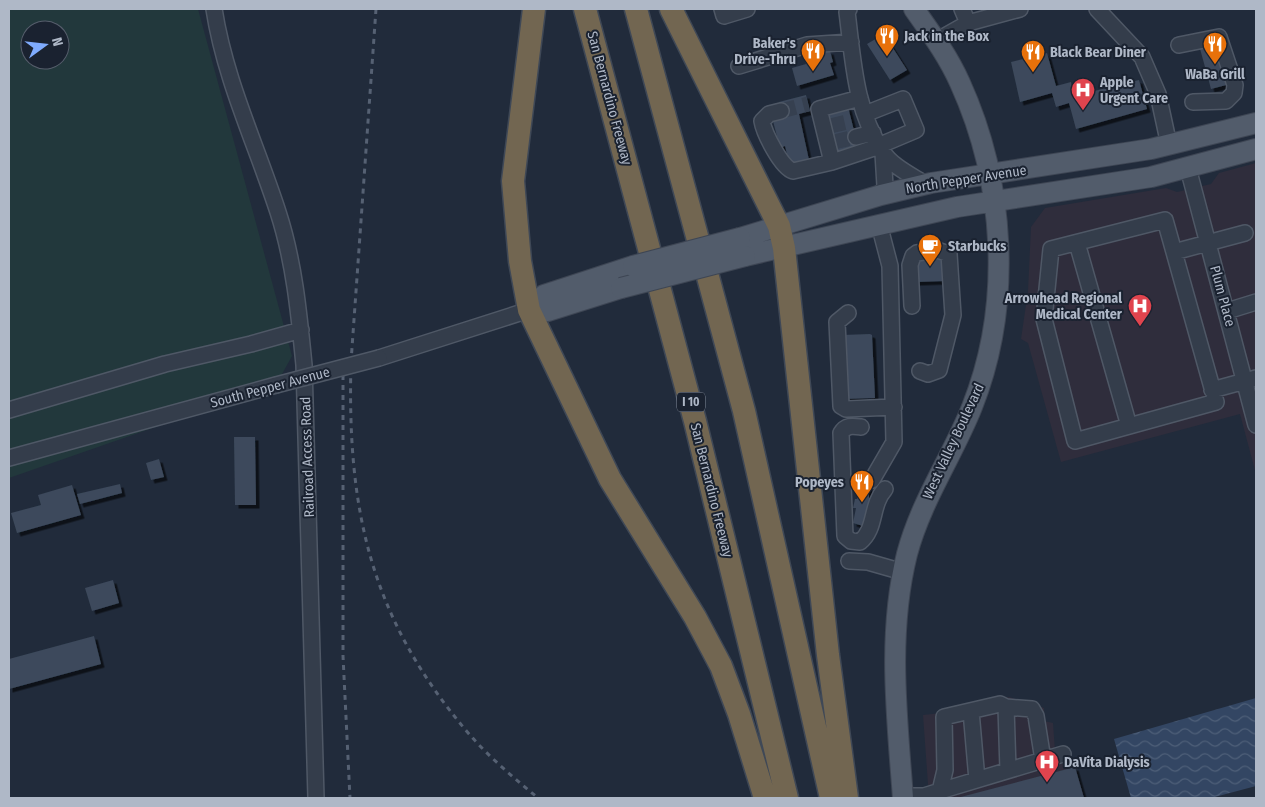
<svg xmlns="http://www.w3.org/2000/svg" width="1265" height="807" viewBox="0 0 1265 807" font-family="'Fira Sans Condensed',sans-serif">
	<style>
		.medical { fill: #2f2d3c }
		.green { fill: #22383c; fill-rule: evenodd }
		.water { fill: url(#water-waves) }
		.building { fill: #3c495b; filter: url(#shadow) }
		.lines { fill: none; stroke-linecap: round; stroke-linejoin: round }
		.minor-tunnel { stroke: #364050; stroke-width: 15; stroke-dasharray: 15 8; stroke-linecap: butt }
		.minor-casing { stroke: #4f5866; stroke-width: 18 }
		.major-casing { stroke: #3e4654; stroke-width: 22 }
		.highway-casing { stroke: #3f4856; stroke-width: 25 }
		.minor { stroke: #343d4b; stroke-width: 15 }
		.major { stroke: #525c6b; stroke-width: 20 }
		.highway { stroke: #726651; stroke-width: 22 }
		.rail { stroke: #566173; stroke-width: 3; stroke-dasharray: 5 5; stroke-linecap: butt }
		.minor-bridge-casing { stroke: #4f5866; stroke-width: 18; stroke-linecap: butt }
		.major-bridge-casing { stroke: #3e4654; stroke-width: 22; stroke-linecap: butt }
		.minor-bridge { stroke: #343d4b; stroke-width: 15 }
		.major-bridge { stroke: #525c6b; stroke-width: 20 }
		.labels { text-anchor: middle; stroke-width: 4; stroke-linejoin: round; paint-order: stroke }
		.shield { fill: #1a2230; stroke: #828b9a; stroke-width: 1 }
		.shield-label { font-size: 12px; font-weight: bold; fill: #afb8c7 }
		.poi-label { font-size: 14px; font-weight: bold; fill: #afb8c7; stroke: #1a2230; text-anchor: start }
		.street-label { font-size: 14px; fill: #afb8c7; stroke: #1a2230 }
	</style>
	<defs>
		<pattern id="water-waves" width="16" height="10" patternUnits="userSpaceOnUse" patternTransform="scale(1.25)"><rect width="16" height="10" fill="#334663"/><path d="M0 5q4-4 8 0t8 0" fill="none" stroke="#4e5f78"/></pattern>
		<filter id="shadow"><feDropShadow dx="3.5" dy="3.5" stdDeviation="0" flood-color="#0009"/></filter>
	</defs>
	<rect width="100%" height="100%" fill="#212b3b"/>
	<path class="medical" d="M1256,163V474L1240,414L1061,462L1028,343L1021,339L1028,291L1031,227L1045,208L1166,188L1177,192L1211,184L1219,173Z
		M1009,697L1044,708V721L1053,723L1055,751L1066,748L1074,761L1084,798H929L923,715L941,713Z"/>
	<path class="green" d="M9,9H198L292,356L276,385L9,478ZM30,30H60V60H30Z"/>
	<path class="water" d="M1256,698V786L1211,798H1131L1114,739Z"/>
	<path class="building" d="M884,34L907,70L890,80L867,44Z
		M1219,39L1230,84L1211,89L1199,45Z
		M830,51L833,62L830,63L834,75L797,86L792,68L806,64L805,61L819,57L818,54Z
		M1047,53L1056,86L1071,82L1074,96L1139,80L1147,109L1076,129L1069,103L1056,107L1052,93L1020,102L1011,62Z
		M806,95L810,111L799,114L809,160L790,166L785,146L780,148L773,121L783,118L779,102Z
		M848,107L859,150L838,156L827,113Z
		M944,253L945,281L916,282V254Z
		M870,334L872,335L875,398L844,399L842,335Z
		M234,437H255L256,505H235Z
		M159,459L164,477L151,480L146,463Z
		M120,484L122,493L80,504L77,494Z
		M72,485L81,515L17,533L11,513L41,505L38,495Z
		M861,485L869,487V498H871L863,526L853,523L856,508H853L855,499H857Z
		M113,580L119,603L92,611L85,588Z
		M94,636L101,664L9,689V659Z
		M1075,767L1084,798H957Z"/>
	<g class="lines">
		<path class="minor-tunnel" d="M781,111L808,104
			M830,126L852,121
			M834,142L856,137"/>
		<defs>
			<path id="minor" d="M214,9C225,80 256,144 278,212C294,261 299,313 304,365L316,798
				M722,9L724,16L747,9
				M849,9L847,12C853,59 855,111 883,152C892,166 911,175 925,184
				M962,9L968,23
				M1097,9L1142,57L1158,94L1169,145
				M936,41L968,23L1020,9
				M1179,45L1219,37L1235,85L1234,93L1226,101L1193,102
				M739,66L807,45L851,42
				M860,98L819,109L832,162L871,149L916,130L903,99L865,114
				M781,111L769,114L762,121C764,133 781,167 793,171L832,162
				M856,137L873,133
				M1188,168L1256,425
				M881,195L885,186L883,153
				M1077,243L1129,426
				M1174,252L1216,402L1075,441L1044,319L1051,249L1165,220L1174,252L1245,233
				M912,306L910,265L913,256L917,253L937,250L949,254L953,315L939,370L928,374L920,371
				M1227,311L1256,302
				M848,313L837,322L841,406L846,409L894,407
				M379,358L529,310
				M1212,390L1256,378
				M9,410L165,364L251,344L301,330
				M861,427C852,426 846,425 841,433L845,536L851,541L860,542C877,528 870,506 885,489
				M9,458L276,385
				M872,480L894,442L890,266L879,224
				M849,561L868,562L903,572
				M1006,707L1032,709L1036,716L1043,760
				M971,711L977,780
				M940,791L945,770L944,717L1000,704L1006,707L1008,770
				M940,791L1063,754
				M903,796H924L940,791L941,798"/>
			<path id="major" d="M740,238L881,195L931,183L1151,149L1256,123
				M745,256L957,207L1151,177L1256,149
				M529,310L544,295L633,266
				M529,310L548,311L621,288
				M903,798C897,717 887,634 907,554C921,501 952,457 972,407C1013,304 1005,182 960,83C948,56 931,33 914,9"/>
			<path id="highway" d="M534,9L513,181L520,261L529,310L610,479L695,617L721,666L739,714L765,798
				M585,9L695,421L787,798
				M636,9L744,411L831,798
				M671,9L779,226L784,248L828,655L847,798"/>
		</defs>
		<use href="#minor" class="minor-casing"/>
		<use href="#major" class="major-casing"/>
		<use href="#highway" class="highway-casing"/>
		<use href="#minor" class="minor"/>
		<use href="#major" class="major"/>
		<use href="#highway" class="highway"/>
		<path class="rail" d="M376,9L351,362C347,510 370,618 469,734C489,757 514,778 538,798
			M343,365V656L350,798"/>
		<defs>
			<path id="minor-bridge" d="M276,385L379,358"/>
			<path id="major-bridge" d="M633,266L740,238
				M621,288L745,256"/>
		</defs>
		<use href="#minor-bridge" class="minor-bridge-casing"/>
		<use href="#major-bridge" class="major-bridge-casing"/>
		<use href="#minor-bridge" class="minor-bridge"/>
		<use href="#major-bridge" class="major-bridge"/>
	</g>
	<defs>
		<symbol id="restaurant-pin" viewBox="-11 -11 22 30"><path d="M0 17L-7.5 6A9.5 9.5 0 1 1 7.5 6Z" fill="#e8710a" stroke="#1a2230"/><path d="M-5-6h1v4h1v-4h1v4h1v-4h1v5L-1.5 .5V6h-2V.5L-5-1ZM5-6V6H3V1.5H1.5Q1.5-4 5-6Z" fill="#fff"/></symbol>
		<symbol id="hospital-pin" viewBox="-11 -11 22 30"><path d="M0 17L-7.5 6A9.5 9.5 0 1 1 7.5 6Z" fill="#e0444e" stroke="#1a2230"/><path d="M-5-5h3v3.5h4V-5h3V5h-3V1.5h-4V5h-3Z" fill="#fff"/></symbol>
		<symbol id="cafe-pin" viewBox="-11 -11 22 30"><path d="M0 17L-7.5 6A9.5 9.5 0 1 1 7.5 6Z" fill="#e8710a" stroke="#1a2230"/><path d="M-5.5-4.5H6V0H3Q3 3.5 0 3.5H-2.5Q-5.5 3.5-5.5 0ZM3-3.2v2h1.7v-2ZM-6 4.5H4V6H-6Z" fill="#fff"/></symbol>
	</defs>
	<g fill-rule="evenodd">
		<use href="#restaurant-pin" x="873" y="22" width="28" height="38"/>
		<use href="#restaurant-pin" x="1201" y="30" width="28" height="38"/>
		<use href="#restaurant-pin" x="799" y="37" width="28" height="38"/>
		<use href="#restaurant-pin" x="1019" y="38" width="28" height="38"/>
		<use href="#hospital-pin" x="1069" y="76" width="28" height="38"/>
		<use href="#cafe-pin" x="916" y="232" width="28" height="38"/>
		<use href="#hospital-pin" x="1126" y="292" width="28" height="38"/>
		<use href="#restaurant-pin" x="848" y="468" width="28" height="38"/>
		<use href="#hospital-pin" x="1033" y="748" width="28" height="38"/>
	</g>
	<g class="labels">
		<rect class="shield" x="677" y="392.5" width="28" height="19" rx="4"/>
		<g class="shield-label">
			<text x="691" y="406">I 10</text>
		</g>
		<g class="poi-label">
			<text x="904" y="41">Jack in the Box</text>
			<text x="796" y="48" text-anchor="end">Baker's<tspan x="796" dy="16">Drive-Thru</tspan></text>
			<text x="1050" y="57">Black Bear Diner</text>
			<text x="1215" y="79" text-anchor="middle">WaBa Grill</text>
			<text x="1100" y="87">Apple<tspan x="1100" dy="16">Urgent Care</tspan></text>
			<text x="948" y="251">Starbucks</text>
			<text x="1122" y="303" text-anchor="end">Arrowhead Regional<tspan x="1122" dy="16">Medical Center</tspan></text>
			<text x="844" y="487" text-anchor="end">Popeyes</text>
			<text x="1064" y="767">DaVita Dialysis</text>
		</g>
		<g class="street-label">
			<text transform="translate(610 98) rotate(75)" y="5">San Bernardino Freeway</text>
			<text transform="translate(966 179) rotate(-9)" y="5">North Pepper Avenue</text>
			<text transform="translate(1223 296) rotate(75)" y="5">Plum Place</text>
			<text transform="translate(270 387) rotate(-15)" y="5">South Pepper Avenue</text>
			<text transform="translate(953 441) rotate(-65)" y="5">West Valley Boulevard</text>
			<text transform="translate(307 457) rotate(-92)" y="5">Railroad Access Road</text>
			<text transform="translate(712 490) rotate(76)" y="5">San Bernardino Freeway</text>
		</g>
	</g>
	<rect width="1265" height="807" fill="none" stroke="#afb8c7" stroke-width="20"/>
	<g transform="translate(45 45) rotate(75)"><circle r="24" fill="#1a2230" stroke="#565e6c"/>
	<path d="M0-4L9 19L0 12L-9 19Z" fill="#7fabfd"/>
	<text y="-8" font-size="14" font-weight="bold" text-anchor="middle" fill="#afb8c7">N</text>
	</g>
</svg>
